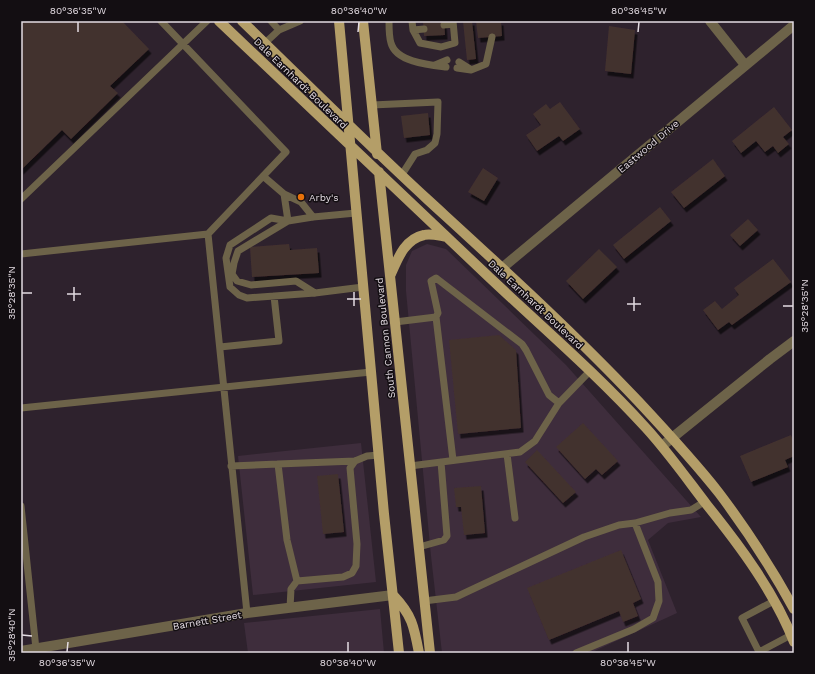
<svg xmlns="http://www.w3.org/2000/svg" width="815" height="674" viewBox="0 0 815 674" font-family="'Work Sans',sans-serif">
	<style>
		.built { fill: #3e2d3c }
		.building { fill: #43312f; filter: url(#shadow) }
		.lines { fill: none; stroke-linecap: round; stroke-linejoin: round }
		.lane { stroke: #6d6349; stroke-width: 7 }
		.street { stroke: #6d6349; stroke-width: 10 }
		.primary { stroke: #b49e68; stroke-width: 10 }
		.ticks { fill: none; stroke: #e3dbe2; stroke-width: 1.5 }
		.food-dot { fill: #e8710a; stroke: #130e12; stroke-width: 1.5 }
		.labels { text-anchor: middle; stroke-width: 3; stroke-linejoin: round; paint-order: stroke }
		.street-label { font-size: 10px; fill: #e3dbe2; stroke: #130e12 }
		.poi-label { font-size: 10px; fill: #e3dbe2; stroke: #130e12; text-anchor: start }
		.neatline { fill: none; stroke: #e3dbe2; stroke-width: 1.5 }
		.ticks-label { font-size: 10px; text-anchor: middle; fill: #e3dbe2 }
	</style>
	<defs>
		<filter id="shadow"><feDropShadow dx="2.5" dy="4.5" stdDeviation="0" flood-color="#0009"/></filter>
	</defs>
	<rect width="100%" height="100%" fill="#2e222d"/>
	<path class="built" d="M427,244L446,249L566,365L701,517L668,523L648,540L677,613L590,653H442L431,556L406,291V265L412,251Z
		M361,443L376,582L253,595L238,456Z
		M380,609L384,653H248L244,623Z"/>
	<path class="building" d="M21,21H122L149,49L110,86L118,93L71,139L62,130L21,170Z
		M423,21H444L445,35L424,36Z
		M463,21H472L476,59L467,60Z
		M476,21H501L502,36L478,38Z
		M609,26L635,30L631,74L605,71Z
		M560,102L580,129L563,141L559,136L537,151L526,135L541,125L533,114L546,104L550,109Z
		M774,107L792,130L783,137L789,144L778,153L773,146L765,152L756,141L741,153L732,141Z
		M428,113L430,135L404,138L401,116Z
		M713,159L725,176L684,208L671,192Z
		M483,168L498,178L484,201L468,192Z
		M660,207L671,221L624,259L613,245Z
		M748,219L758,230L740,246L730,235Z
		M289,244L290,250L317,248L319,273L252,277L250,247Z
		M599,249L617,267L583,299L566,281Z
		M773,259L791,282L732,325L729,322L718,330L703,310L715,301L722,309L739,295L734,288Z
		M499,335L516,350L521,428L458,434L449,340Z
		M583,423L618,461L602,475L596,469L585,479L556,447Z
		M791,435L794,443V456L785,460L788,467L751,482L740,456Z
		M537,450L576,492L563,503L525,462Z
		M338,474L344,532L323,534L317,476Z
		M481,486L485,533L464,535L461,507H456L454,488Z
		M621,550L641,599L633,603L638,616L623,622L619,611L549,640L527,588Z"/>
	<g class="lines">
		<path class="lane" d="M161,21L286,152L208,234L247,613
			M271,21L279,30
			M389,21C389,28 389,37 391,43C396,62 429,65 446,67
			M412,21L413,30L420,43L441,47L455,43L453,21
			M444,25L453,24
			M413,30L424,29
			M265,43L279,30L300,21
			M459,62L470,69
			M435,65L447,60
			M457,68L471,70L486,64L492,37
			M372,105L438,102L437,134L435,143L427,150L415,154L401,176
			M263,176L284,194
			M21,199L207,21
			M356,213L313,217L288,221L271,218L230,245L226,258L230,287L239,295L247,298L315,293L363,287
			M313,217L301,202L284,194L288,221L238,251L234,263L232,274L237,281L251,285L296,281L315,293
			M21,254L208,234
			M436,317L453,460
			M395,322L436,317L438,313L431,281L436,278L522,344L526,350L549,395L559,403L590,371
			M220,347L279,341L274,296
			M21,408L371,372
			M507,454L515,518
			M231,466L278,464
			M410,466L520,452L535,441L559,403
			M21,506L36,649
			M419,547L444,540L447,536L441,462
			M297,581L287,540L278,464L355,461L367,456L379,455
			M424,601L456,597L584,537L619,525L635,523L670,513L691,510L704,502
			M774,601L742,618L759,652L791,635
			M290,608L291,589L297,581L343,577L352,573L356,566L357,544L350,468L355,461
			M576,653L634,629L653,618L659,601L658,582L635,523"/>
		<path class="street" d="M710,21L745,65
			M502,268L794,25
			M662,446L770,359L794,341
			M21,651L247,613L393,595"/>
		<path class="primary" d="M219,21C309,107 399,192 489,277C542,327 597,374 646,428C668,452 687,479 707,505C740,546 775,593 794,642
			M242,21C303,80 364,141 427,199C499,265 571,330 638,401C666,431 694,461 719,493C747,530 772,569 794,609
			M339,21L384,514L399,653
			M363,21L377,154
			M379,172L430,653
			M391,274C398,258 405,239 424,235C431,233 440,236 447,237
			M393,595C412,615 414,626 419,653"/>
	</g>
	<path class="ticks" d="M78,32V22M358,32L359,22M638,32L639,22M22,293H32M67,294H81M347,299H361M74,301V287M627,304H641M354,306V292M783,306H793M634,311V297M22,635L32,636M67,652L68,642M348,652V642M628,652V642"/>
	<circle class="food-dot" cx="301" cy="197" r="4"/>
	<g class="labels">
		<g class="street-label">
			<text transform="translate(301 83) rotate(44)" y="4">Dale Earnhardt Boulevard</text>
			<text transform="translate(648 146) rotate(-40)" y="4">Eastwood Drive</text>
			<text transform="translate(536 304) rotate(43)" y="4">Dale Earnhardt Boulevard</text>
			<text transform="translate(385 338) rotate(-96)" y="4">South Cannon Boulevard</text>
			<text transform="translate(207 620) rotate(-10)" y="4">Barnett Street</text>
		</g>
		<g class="poi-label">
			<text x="309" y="201">Arby's</text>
		</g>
	</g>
	<rect width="815" height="674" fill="none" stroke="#130e12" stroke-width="44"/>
	<rect x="22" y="22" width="771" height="630" class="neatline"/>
	<g class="ticks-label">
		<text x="78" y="14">80°36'35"W</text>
		<text x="359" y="14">80°36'40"W</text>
		<text x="639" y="14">80°36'45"W</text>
		<text transform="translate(11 293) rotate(-90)" y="4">35°28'35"N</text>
		<text transform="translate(804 306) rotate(-90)" y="4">35°28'35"N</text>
		<text transform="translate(11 635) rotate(-90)" y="4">35°28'40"N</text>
		<text x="67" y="666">80°36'35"W</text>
		<text x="348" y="666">80°36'40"W</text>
		<text x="628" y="666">80°36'45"W</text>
	</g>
</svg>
